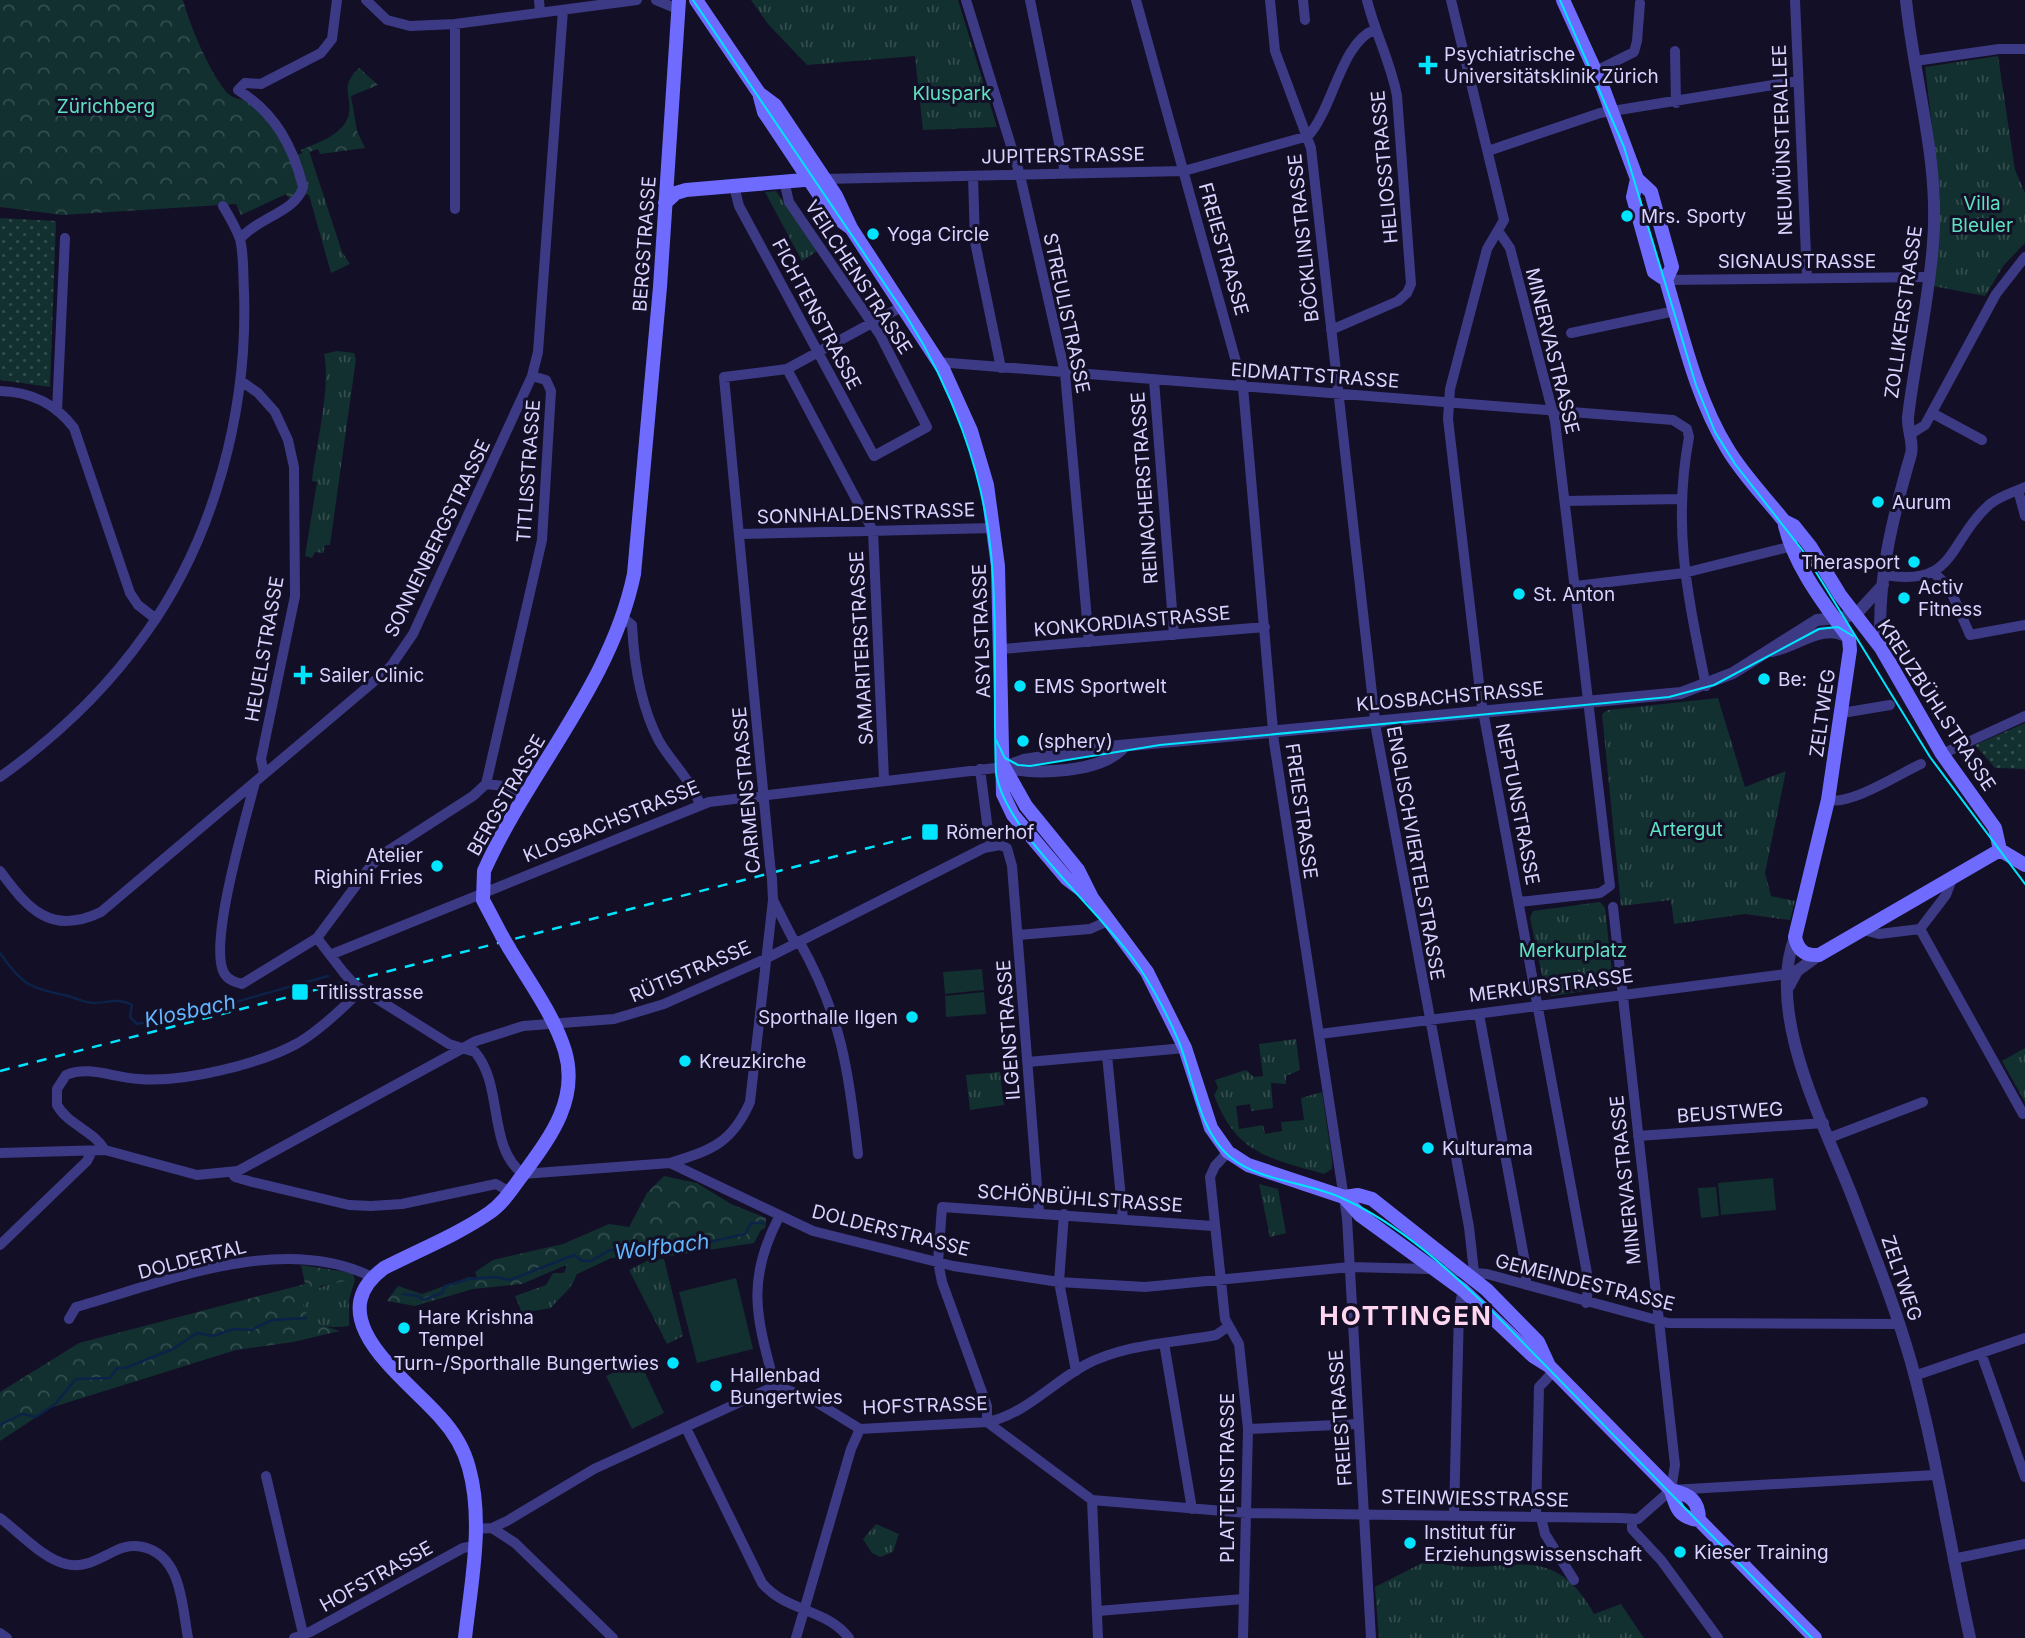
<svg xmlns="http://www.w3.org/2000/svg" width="2025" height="1638" viewBox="0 0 2025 1638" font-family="Inter,sans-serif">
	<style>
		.grass { fill: url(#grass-dots) }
		.forest { fill: url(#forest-crowns) }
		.park { fill: url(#park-tufts) }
		.pitch { fill: #12302f }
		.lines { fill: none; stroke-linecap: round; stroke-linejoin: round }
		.stream { stroke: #0c2248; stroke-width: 2.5 }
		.minor { stroke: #3d3a85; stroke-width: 10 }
		.tertiary { stroke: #3d3a85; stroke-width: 12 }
		.secondary { stroke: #6f6bff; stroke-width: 14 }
		.tram { stroke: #00e5ff; stroke-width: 2 }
		.rail { stroke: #00e5ff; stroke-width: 2.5; stroke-dasharray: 10 9; stroke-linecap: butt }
		.minor-bridge { stroke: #3d3a85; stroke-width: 10 }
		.secondary-bridge { stroke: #6f6bff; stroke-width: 14 }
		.poi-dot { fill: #00e5ff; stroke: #130f26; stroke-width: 2.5 }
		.labels { text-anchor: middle; stroke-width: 6; stroke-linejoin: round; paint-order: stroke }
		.poi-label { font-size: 19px; fill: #d9d4ff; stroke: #130f26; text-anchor: start }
		.park-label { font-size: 19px; fill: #5fe0c0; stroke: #130f26 }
		.street-label { font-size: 19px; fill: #d9d4ff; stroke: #130f26 }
		.water-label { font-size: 21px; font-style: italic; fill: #62b6ff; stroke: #130f26 }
		.district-label { font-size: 26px; font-weight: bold; letter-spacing: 2px; fill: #ffd6f0; stroke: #130f26 }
	</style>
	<defs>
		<pattern id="grass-dots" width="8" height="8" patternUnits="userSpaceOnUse" patternTransform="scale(1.75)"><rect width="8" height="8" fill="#12302f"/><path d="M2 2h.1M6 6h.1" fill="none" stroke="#344d4e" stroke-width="1.8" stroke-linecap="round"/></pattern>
		<pattern id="forest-crowns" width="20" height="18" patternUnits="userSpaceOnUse" patternTransform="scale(1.75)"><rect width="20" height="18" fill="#12302f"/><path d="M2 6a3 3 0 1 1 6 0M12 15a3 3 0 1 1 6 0" fill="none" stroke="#344d4e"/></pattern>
		<pattern id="park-tufts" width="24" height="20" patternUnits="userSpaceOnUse" patternTransform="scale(1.75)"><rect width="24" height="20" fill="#12302f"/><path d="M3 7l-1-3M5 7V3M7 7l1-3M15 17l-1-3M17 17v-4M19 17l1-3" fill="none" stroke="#344d4e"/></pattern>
	</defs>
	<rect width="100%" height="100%" fill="#130f26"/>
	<path class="grass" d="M0,218L56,221L50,387L0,380Z
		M2025,723V769L1995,768L1975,745Z"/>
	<path class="forest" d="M0,0H183C190,26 208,68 224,89C231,99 242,101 253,99C267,121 314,178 291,201L286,194L241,215L236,204L63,215L0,207Z
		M359,68L378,85L351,96L357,131L365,148L320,154L318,149L303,154L301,150C317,143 345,134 349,114C352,94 339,87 359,68Z
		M664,1176L697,1183L731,1204L766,1218L765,1228L761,1230L754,1243L662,1257L611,1258L571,1277L566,1265L522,1284L473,1289L415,1306L387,1301L398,1286L422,1294L469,1277L477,1278L475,1272L493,1260L563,1244L609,1224L629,1227L647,1193Z
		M301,1265L353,1273L355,1280L320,1286L324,1326L340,1331L293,1342L236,1350L50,1408L0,1441V1392L79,1343L305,1284Z"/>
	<path class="park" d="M751,0H958L997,127L923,130L915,56L807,65L768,24Z
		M1998,56L2015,170L2025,193V243L2004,265L1985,296L1933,286L1940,195L1925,67Z
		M309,151L342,252L350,264L331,273L309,195L305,194L297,155Z
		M776,191L817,251L802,261L765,192Z
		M337,351L354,353L356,359L330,545H325L323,553L315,552L312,558L305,556L317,482L312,481C316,445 331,387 324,354Z
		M1718,698L1745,787L1786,771L1765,873L1771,896L1795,901L1790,920L1745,914L1674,924L1671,900L1621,906L1602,714L1608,710Z
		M1600,902L1605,908L1613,981L1610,987L1552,996L1546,994L1530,918L1533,911Z
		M1296,1039L1300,1070L1286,1076V1084L1271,1083L1273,1108L1251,1111L1250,1104L1236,1106L1239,1129L1263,1125L1265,1134L1282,1131L1281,1122L1304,1120L1301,1098L1322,1092L1332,1159V1169L1324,1174C1269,1158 1236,1154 1214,1095L1218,1088L1215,1080L1246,1070L1254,1077L1263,1076L1259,1044Z
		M2025,1048V1102L2002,1061Z
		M1000,1072L1004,1105L970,1110L966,1075Z
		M1259,1184L1278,1189L1286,1233L1270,1237Z
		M664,1259L683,1336L667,1344L629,1270L649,1260Z
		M568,1263H578C577,1287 565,1291 551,1308L522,1313L515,1296L546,1285L553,1273H564Z
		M355,1280L349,1300V1326C329,1329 309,1327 303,1305C313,1284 334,1283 355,1280Z
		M876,1524L899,1534L893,1552L880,1557L872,1553L863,1539Z
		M1428,1560C1497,1584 1548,1530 1594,1614L1621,1604L1644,1638H1379L1375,1587Z"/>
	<path class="pitch" d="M982,969L984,990L945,994L943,972Z
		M984,992L986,1014L946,1017L945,996Z
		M1773,1178L1776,1210L1721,1215L1718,1183Z
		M1716,1187L1719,1216L1701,1218L1698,1188Z
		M736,1278L753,1349L697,1363L679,1292Z
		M639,1360L664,1413L632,1429L606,1376Z"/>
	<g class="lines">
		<path class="stream" d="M0,953C24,987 29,987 68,996C77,998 84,1003 94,1003C108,1003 119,997 132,1005L130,1017L137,1024L200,1012L328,976
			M403,1294L418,1296L423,1300L442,1293L445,1286L469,1279L496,1277L510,1280L574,1255L582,1261H591L610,1250L638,1251L659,1243L709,1242L745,1234L751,1223H763
			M0,1425L22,1414L36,1417L55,1404L76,1379L110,1378L117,1368H125L173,1349L197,1333L213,1336L234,1329L251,1330L272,1320L306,1318"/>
		<path class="minor" d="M366,0L387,20L410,26L455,24L637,0
			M539,0L540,12
			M656,0L678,9
			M966,0L1020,175L1065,373L1089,642
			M1030,0L1065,173
			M1136,0L1243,387L1274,742L1347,1218L1371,1638
			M1270,0L1275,51L1311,148L1376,729L1469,1227L1474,1272
			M1303,0L1305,20
			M1451,0L1504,220L1487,249L1450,389L1448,419L1481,700L1589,1284L1586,1303
			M1795,0L1807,278
			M455,24V209
			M1675,51L1676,103
			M1915,61L1999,49H2025
			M1596,71L1634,52L1637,41L1640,3
			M1488,151L1600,113L1798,81
			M973,176L975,242L1001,368
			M824,179L1184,171L1308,136C1333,109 1341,43 1374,30
			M734,186L739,206L874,456L927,427L880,335L789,202L784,181
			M1499,232L1510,248L1555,421L1610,886L1600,893L1519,902
			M240,239C257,218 296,212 303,187C293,146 275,113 238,90L245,83L261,84L321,53L332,39L337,0
			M1666,280L1928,277
			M1331,330L1398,301L1407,293L1411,284L1397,96C1391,63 1375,33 1367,0
			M1571,333L1675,311
			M937,362L1673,420L1687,429L1689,437C1672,528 1688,597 1706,686
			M787,369L873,531L884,779
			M1154,380L1174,635
			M241,381L258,393L275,412L288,440L294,467L295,596L261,759L264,773
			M0,391C31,392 55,403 74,428L130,593L138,605L156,619
			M57,411L65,238
			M1932,413L1982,440
			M1909,435L1925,425L1996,294L2025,257
			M2018,490L2025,516
			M1565,501L1680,499
			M739,534L994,528
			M1934,573L1949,587L1970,635L2025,625
			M1885,575C1957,587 1947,542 1990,504C2000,496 2014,492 2025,487
			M1576,586L1684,573L1793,546
			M622,617L632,625C634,664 640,705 659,741C672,763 692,781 700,805
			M1002,649L1265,627
			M1842,713L1890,705
			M1942,754L2025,716
			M980,769L990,846
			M0,777C56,737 106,690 146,633C215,537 248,409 244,292C243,275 244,255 240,239C236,228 229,216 223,206
			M255,782C246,818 208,944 224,973C228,980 235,982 242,984L317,938L369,868L383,854L473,796L486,784L542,540L551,391L546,380L532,376
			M486,784L504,786L525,798
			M1828,800C1852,805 1899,774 1921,764
			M770,864L724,377L787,369L903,306
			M0,871C28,909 51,936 101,912L371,684L391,666L413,634L532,376L538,352L563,10
			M773,900L795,943
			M1613,907L1675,1465L1671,1490
			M1920,929L2023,1114
			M1863,930L1879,934L1920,929L1946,895L1952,879
			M1018,935L1090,929L1110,920
			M317,938L344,973
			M799,941C841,1015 849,1071 858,1154
			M330,955L709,802L1004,767
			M355,985L449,1044L475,1052C504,1086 487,1147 523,1174L670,1163L813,1231L953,1266L1059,1282L1145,1287L1350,1267L1429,1269L1487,1274L1668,1323L1899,1324
			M1479,1014L1526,1268V1285
			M1320,1034L1787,974
			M1107,1055L1123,1219
			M1028,1062L1185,1048
			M1638,1136L1824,1123
			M1829,1138L1923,1102
			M105,1150C93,1130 68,1125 57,1105V1089L66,1075C89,1065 114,1078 139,1079C183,1083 260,1064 298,1043C320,1030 342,1009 360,991
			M1228,1152L1215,1166L1210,1177L1225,1319L1239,1344L1248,1429L1243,1638
			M0,1153L105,1150L197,1175L238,1171L476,1041L523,1026L614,1019L664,1004L765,959L984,848L1000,845L1007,848L1012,866L1039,1212
			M670,1163C712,1150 732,1143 750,1102L773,900L772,879
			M231,1172L235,1177L252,1182L349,1205L371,1206L402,1204L496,1184L510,1192
			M1064,1214L1059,1282L1076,1371
			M0,1245L87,1161L92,1151
			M69,1319L76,1307C165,1282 282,1232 372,1277
			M1164,1343L1192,1509
			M1981,1353L2025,1477
			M1914,1376L2025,1338
			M775,1386C757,1319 745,1282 779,1217
			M987,1422L1092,1500L1247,1513L1619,1518L1638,1519L1671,1490L1935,1475
			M987,1422V1406L942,1282L938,1262L942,1207L1213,1226
			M686,1428L762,1583C786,1612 826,1608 849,1638
			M1248,1429L1358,1424
			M266,1476L304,1638
			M1092,1500L1098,1638
			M1454,1515L1459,1309L1463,1290
			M1536,1517L1539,1387L1554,1371
			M1541,1517L1545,1534L1574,1580
			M0,1518C19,1532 43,1559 66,1564C85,1569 101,1557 117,1550C125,1546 134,1545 143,1547C182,1556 182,1606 188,1638
			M1632,1521V1529L1661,1560L1718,1638
			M492,1528L515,1543L613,1638
			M475,1529L492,1528L507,1521L594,1469L775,1386L808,1397L860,1429L987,1422C1024,1415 1052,1383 1085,1365C1124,1344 1173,1343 1216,1335L1229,1326
			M1953,1559L2025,1544
			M1098,1611L1243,1599
			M0,1633L7,1638
			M294,1638L310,1632L463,1548L474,1546
			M796,1638L851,1449L860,1429"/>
		<path class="tertiary" d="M1881,648C1876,583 1893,516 1911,454C1914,443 1907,429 1908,417C1915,359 1929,301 1933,243C1940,161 1914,81 1906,0
			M1772,651C1798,646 1824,621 1849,638
			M1004,767L1024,760L1109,747L1681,693L1733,673L1817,620L1846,617L1859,611L1883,585
			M1004,767C1036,775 1098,773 1122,749
			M1795,937C1765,1014 1824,1124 1852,1196C1873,1251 1895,1306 1911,1362C1936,1452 1950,1547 1970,1638
			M1789,986L1797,971L1819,955"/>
		<path class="secondary" d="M696,0L759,93L775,105L836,196L851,228L943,369L971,431L987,485L998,566L1003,794L1013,815L1067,879L1092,898L1147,972L1185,1048L1211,1128L1228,1152L1248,1165L1344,1197L1360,1215L1463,1290L1533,1356L1549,1366L1671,1490C1676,1507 1678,1518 1699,1520L1815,1638
			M1563,0L1603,88L1637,179L1651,192L1672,267L1666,280
			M759,93L764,112L832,214L851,228
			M1637,179L1633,197L1654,272L1666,280C1683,337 1696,397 1727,448C1743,475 1765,497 1784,521L1794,526L1810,546L1840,595L1881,648L1942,754L1995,828L2000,850
			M665,203L676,193L686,190L816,179
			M1784,521C1792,563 1824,604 1849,638L1850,650L1828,800L1795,937C1798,951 1805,956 1819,955L2000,850
			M1004,767L1026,806L1078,870L1091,896
			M2000,850L2025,865
			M502,936L483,900L484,871C529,770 611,685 634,574L660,287L679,0
			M1344,1197L1358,1195L1372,1199L1487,1290L1538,1342L1549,1366
			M1671,1490C1689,1494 1699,1500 1699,1520
			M465,1638C471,1583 484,1522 469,1468C464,1449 453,1431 440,1417C406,1378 317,1318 384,1268C419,1250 457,1235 489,1213C504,1203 513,1187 524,1173C551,1136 579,1099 565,1051C554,1015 528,980 509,948"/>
		<path class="tram" d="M693,0L907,317C951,387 983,471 991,553C998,626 993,700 996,773C1005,833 1103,913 1139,967C1155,991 1168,1016 1179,1042C1194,1079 1198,1130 1230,1157C1260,1182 1309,1182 1344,1199C1401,1225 1450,1271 1495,1314L1812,1638
			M1560,0L1624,147L1696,385L1715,432L1735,464L1803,551L1930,757L2025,884
			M996,740L1005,758L1018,765L1030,766L1160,745L1669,697L1714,685L1819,629L1838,627L1853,636"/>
		<path class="rail" d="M0,1071L911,837"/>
		<path class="minor-bridge" d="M770,864L772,879
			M344,973L355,985"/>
		<path class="secondary-bridge" d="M502,936L509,948"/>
	</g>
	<g class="poi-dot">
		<path d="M1424.5 54.5h7v7h7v7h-7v7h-7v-7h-7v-7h7z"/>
		<circle cx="1627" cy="216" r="7"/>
		<circle cx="873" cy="234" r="7"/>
		<circle cx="1878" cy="502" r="7"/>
		<circle cx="1914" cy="562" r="7"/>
		<circle cx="1519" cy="594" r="7"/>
		<circle cx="1904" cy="598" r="7"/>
		<path d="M299.5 664.5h7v7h7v7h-7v7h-7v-7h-7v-7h7z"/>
		<circle cx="1764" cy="679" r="7"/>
		<circle cx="1020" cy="686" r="7"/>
		<circle cx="1023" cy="741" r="7"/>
		<rect x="921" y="823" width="18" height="18" rx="3.5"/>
		<circle cx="437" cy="866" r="7"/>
		<rect x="291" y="983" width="18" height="18" rx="3.5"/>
		<circle cx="912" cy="1017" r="7"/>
		<circle cx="685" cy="1061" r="7"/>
		<circle cx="1428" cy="1148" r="7"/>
		<circle cx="404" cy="1328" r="7"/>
		<circle cx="673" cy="1363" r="7"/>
		<circle cx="716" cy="1386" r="7"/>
		<circle cx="1410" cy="1543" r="7"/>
		<circle cx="1680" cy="1552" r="7"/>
	</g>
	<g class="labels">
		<g class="poi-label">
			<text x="1444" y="61">Psychiatrische<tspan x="1444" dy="22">Universitätsklinik Zürich</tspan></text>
			<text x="1641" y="223">Mrs. Sporty</text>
			<text x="887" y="241">Yoga Circle</text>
			<text x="1892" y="509">Aurum</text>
			<text x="1900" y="569" text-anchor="end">Therasport</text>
			<text x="1918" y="594">Activ<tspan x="1918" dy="22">Fitness</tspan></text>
			<text x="1533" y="601">St. Anton</text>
			<text x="319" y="682">Sailer Clinic</text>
			<text x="1778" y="686">Be:</text>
			<text x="1034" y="693">EMS Sportwelt</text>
			<text x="1037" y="748">(sphery)</text>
			<text x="946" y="839">Römerhof</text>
			<text x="423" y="862" text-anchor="end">Atelier<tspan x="423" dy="22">Righini Fries</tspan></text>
			<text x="316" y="999">Titlisstrasse</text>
			<text x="898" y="1024" text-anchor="end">Sporthalle Ilgen</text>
			<text x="699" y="1068">Kreuzkirche</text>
			<text x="1442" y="1155">Kulturama</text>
			<text x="418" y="1324">Hare Krishna<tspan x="418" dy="22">Tempel</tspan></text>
			<text x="659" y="1370" text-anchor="end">Turn-/Sporthalle Bungertwies</text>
			<text x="730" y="1382">Hallenbad<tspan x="730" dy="22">Bungertwies</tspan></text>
			<text x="1424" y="1539">Institut für<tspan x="1424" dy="22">Erziehungswissenschaft</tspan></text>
			<text x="1694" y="1559">Kieser Training</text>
		</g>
		<g class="park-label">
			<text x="952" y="100">Kluspark</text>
			<text x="106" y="113">Zürichberg</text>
			<text x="1982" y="210">Villa<tspan x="1982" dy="22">Bleuler</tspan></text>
			<text x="1686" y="836">Artergut</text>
			<text x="1573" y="957">Merkurplatz</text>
		</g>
		<g class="street-label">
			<text transform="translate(1782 140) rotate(-92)" y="7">NEUMÜNSTERALLEE</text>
			<text transform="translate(1063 155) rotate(-1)" y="7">JUPITERSTRASSE</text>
			<text transform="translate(1384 167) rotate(-95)" y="7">HELIOSSTRASSE</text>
			<text transform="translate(1303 238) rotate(-96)" y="7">BÖCKLINSTRASSE</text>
			<text transform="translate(644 244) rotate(-86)" y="7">BERGSTRASSE</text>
			<text transform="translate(1224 249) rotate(74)" y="7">FREIESTRASSE</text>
			<text x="1797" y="268">SIGNAUSTRASSE</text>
			<text transform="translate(859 277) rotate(57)" y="7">VEILCHENSTRASSE</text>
			<text transform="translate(1903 312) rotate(-82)" y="7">ZOLLIKERSTRASSE</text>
			<text transform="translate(1067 313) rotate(78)" y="7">STREULISTRASSE</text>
			<text transform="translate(817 314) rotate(62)" y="7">FICHTENSTRASSE</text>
			<text transform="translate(1553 351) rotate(76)" y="7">MINERVASTRASSE</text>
			<text transform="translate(1315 375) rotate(4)" y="7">EIDMATTSTRASSE</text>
			<text transform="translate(528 471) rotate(-86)" y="7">TITLISSTRASSE</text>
			<text transform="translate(1144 488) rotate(-94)" y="7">REINACHERSTRASSE</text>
			<text transform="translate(866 513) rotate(-2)" y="7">SONNHALDENSTRASSE</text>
			<text transform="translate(437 538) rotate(-64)" y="7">SONNENBERGSTRASSE</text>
			<text transform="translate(1132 621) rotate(-5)" y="7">KONKORDIASTRASSE</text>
			<text transform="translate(981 631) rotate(-92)" y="7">ASYLSTRASSE</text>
			<text transform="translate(861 648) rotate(-93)" y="7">SAMARITERSTRASSE</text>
			<text transform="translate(264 649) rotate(-80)" y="7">HEUELSTRASSE</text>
			<text transform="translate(1450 696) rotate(-5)" y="7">KLOSBACHSTRASSE</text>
			<text transform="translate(1937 705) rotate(57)" y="7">KREUZBÜHLSTRASSE</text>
			<text transform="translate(1822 713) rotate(-82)" y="7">ZELTWEG</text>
			<text transform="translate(746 790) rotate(-95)" y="7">CARMENSTRASSE</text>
			<text transform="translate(506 795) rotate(-60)" y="7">BERGSTRASSE</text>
			<text transform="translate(1518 804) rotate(79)" y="7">NEPTUNSTRASSE</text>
			<text transform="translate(1302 811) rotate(82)" y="7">FREIESTRASSE</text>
			<text transform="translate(611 821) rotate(-22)" y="7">KLOSBACHSTRASSE</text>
			<text transform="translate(1416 853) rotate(80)" y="7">ENGLISCHVIERTELSTRASSE</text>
			<text transform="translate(690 971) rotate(-23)" y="7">RÜTISTRASSE</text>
			<text transform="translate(1551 985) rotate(-7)" y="7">MERKURSTRASSE</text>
			<text transform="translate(1008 1030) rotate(-94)" y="7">ILGENSTRASSE</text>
			<text transform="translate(1730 1112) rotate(-4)" y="7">BEUSTWEG</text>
			<text transform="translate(1625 1180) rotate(-96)" y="7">MINERVASTRASSE</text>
			<text transform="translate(1080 1198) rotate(4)" y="7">SCHÖNBÜHLSTRASSE</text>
			<text transform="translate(891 1230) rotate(14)" y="7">DOLDERSTRASSE</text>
			<text transform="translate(192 1259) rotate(-14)" y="7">DOLDERTAL</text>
			<text transform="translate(1902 1278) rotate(71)" y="7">ZELTWEG</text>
			<text transform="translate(1585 1282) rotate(14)" y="7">GEMEINDESTRASSE</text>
			<text transform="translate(925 1405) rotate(-2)" y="7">HOFSTRASSE</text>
			<text transform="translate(1340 1418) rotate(-94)" y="7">FREIESTRASSE</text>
			<text transform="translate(1227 1478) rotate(-90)" y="7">PLATTENSTRASSE</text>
			<text transform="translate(1475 1498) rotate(1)" y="7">STEINWIESSTRASSE</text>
			<text transform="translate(376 1576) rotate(-29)" y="7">HOFSTRASSE</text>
		</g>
		<g class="water-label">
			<text transform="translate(190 1011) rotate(-12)" y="7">Klosbach</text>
			<text transform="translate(662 1247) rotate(-7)" y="7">Wolfbach</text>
		</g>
		<g class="district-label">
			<text x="1406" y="1325">HOTTINGEN</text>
		</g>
	</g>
</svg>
